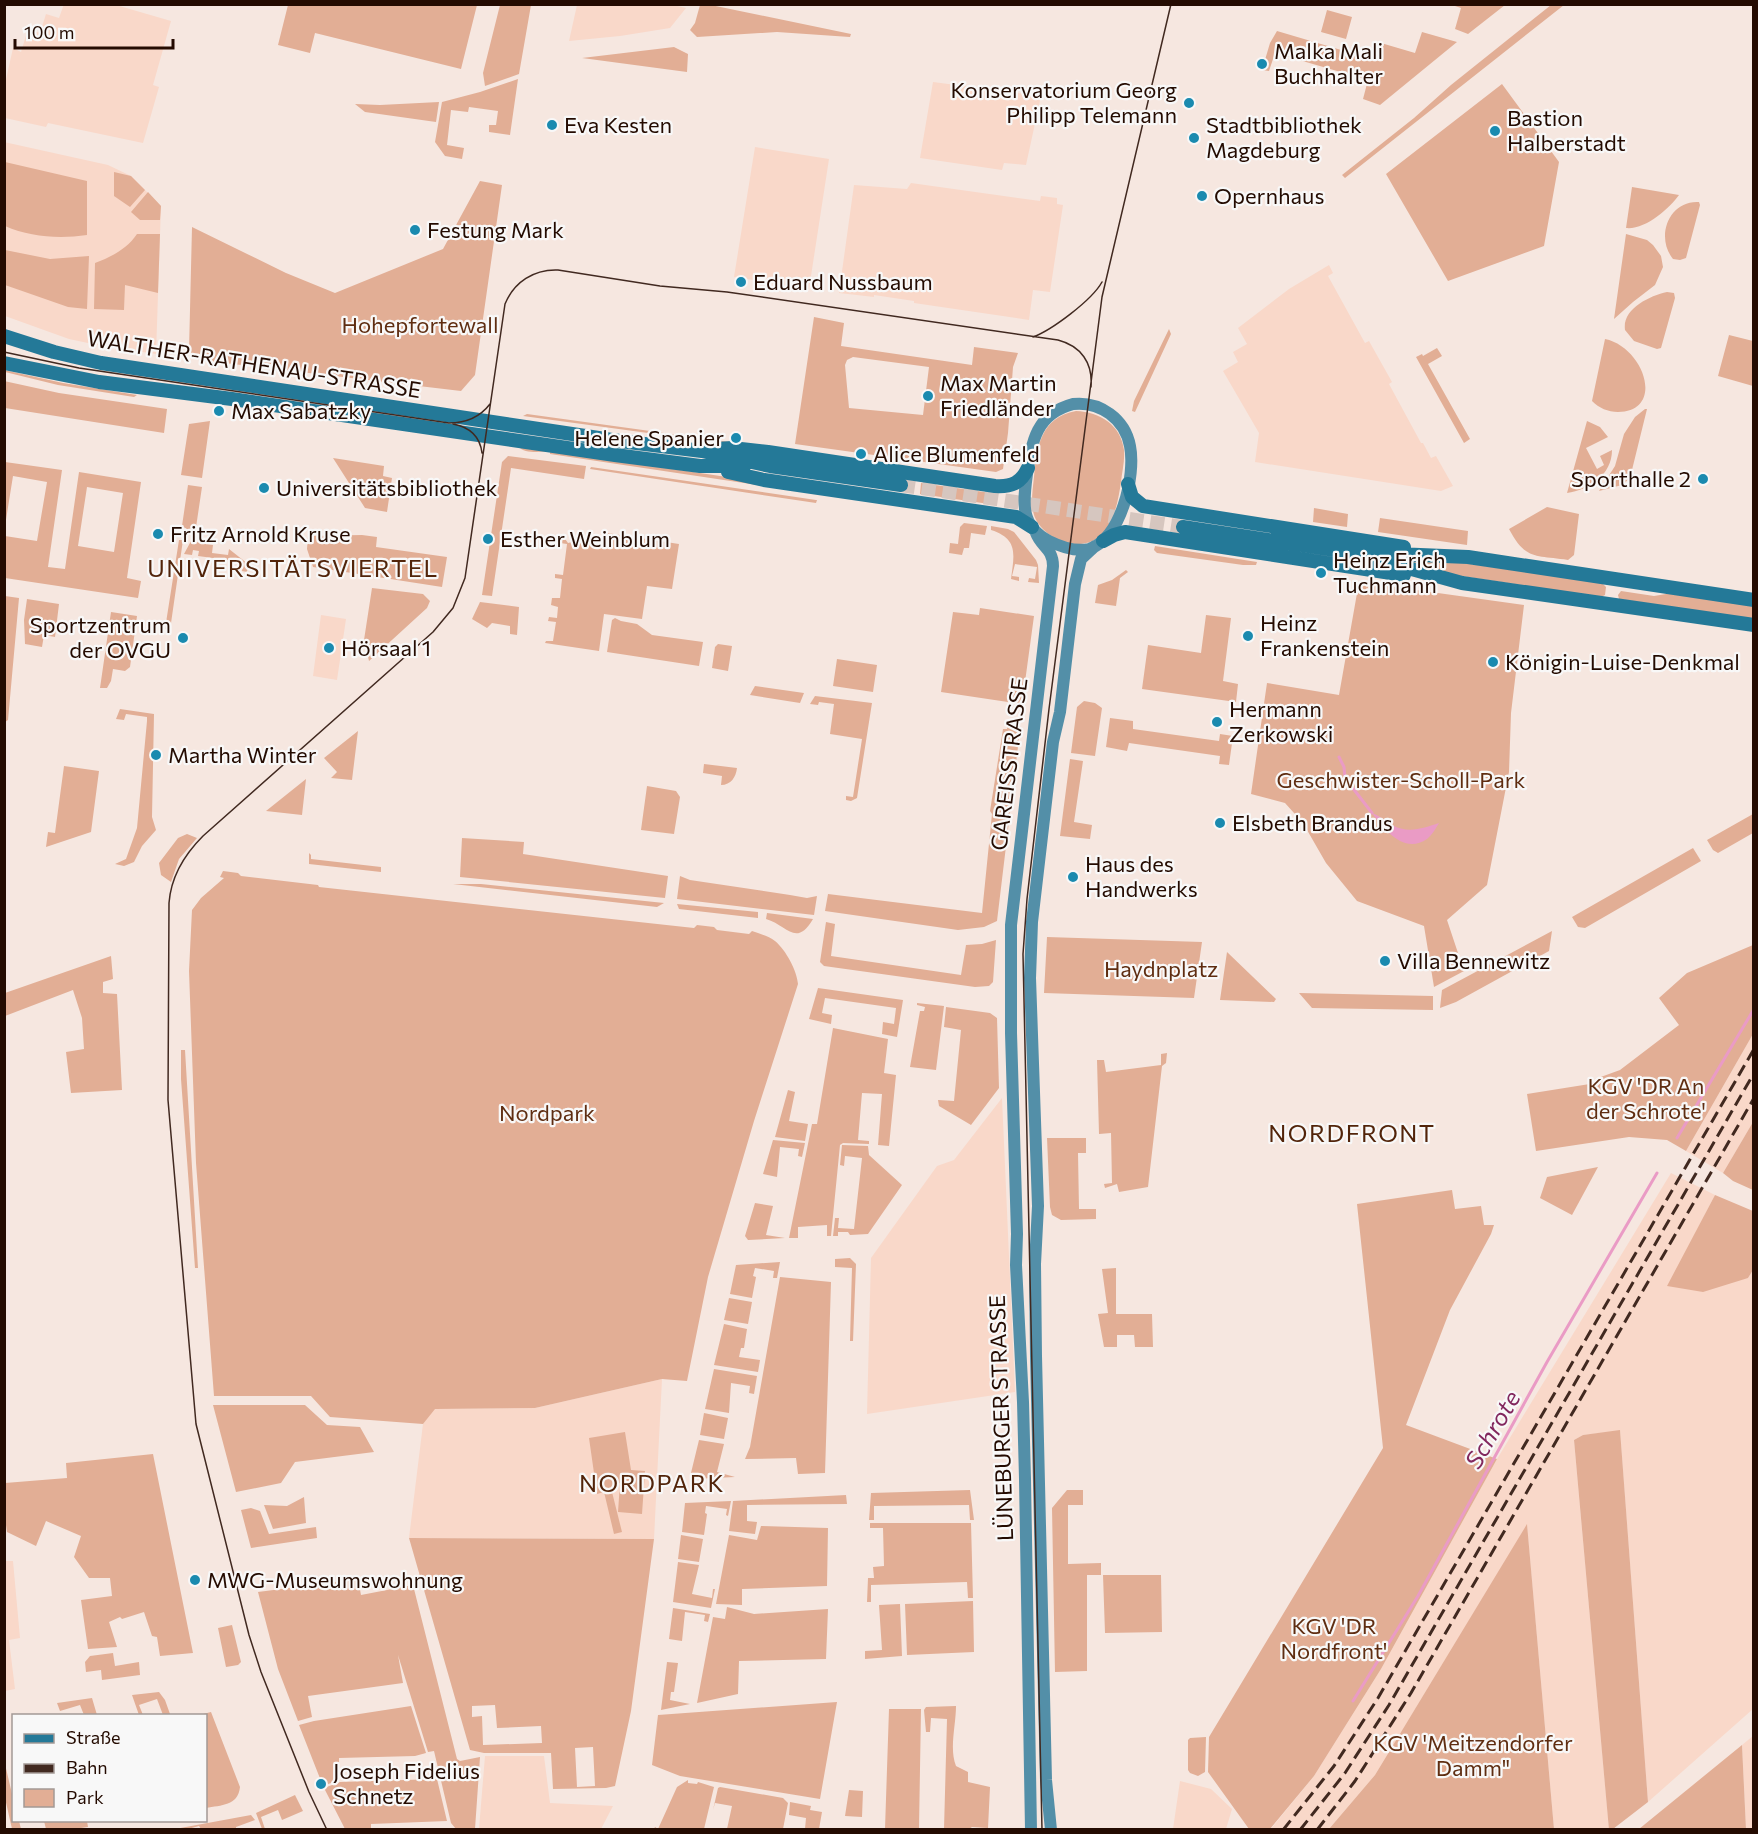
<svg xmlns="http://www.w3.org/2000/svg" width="1758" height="1834" viewBox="0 0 1758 1834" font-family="Commissioner,sans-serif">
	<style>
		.built { fill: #f9d8c9 }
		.green { fill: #e2ae95; fill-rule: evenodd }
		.water { fill: #ea9bc5 }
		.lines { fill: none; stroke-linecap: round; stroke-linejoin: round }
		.stream { stroke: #ea9bc5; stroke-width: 3 }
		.primary-tunnel { stroke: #d6c6bf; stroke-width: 14; stroke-dasharray: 14 7; stroke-linecap: butt }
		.secondary { stroke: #538fa8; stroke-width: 12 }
		.primary { stroke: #247998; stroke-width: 14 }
		.tram { stroke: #412920; stroke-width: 1.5 }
		.rail { stroke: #412920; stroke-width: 3; stroke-dasharray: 12 6; stroke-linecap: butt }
		.poi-dot { fill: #1a8aaf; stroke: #f8f8f8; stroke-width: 2 }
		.labels { text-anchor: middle; stroke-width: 4.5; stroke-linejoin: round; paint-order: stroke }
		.poi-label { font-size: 22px; fill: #240b01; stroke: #f8f8f8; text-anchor: start }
		.park-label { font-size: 22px; fill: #5f2d11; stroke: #f8f8f8 }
		.street-label { font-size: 22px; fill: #240b01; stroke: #f8f8f8 }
		.neighbourhood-label { font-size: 24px; letter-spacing: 1.5px; fill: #52240a; stroke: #f8f8f8 }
		.water-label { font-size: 24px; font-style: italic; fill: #82275e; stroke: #f8f8f8 }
	</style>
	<rect width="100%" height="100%" fill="#f6e7e0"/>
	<path class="built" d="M64,4L116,5L171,21L153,85L159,87L143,143L48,123L46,127L5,118V84L13,48L21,52L28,29L40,33L46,14L59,18Z
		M669,4L686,8L670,28L620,36L569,41L577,5Z
		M933,82L1041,96L1026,165L1004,163L1002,170L920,158Z
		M4,142L108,165L131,176L161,206L156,354L102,346L69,339L5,316Z
		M755,147L829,159L809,289L734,277Z
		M911,183L1040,201L1041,196L1057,198V204L1063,205L1050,292L1033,290L1029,320L914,303V301L874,295V297L839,293L854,185L907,189Z
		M1329,265L1333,273L1328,276L1365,343L1369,341L1392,382L1389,384L1421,443H1423L1431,458L1436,456L1453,486L1441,491L1255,462L1259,433L1223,371L1238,362L1233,352L1247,344L1238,328L1289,289Z
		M321,615L346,619L337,680L313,676Z
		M1753,1034V1122L1723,1173L1686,1151Z
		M1002,1098L1015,1392L867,1414L871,1258L937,1166L954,1160Z
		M1671,1173L1715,1195L1668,1286L1748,1278L1753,1270V1709L1648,1802L1620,1431L1583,1435L1574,1440L1609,1829H1554L1527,1525L1375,1775L1329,1829L1270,1830L1314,1776L1381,1669L1497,1459Z
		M662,1379L654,1539L409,1538L423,1424L434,1409L535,1408Z
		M5,1561H13L20,1638L9,1640L15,1689L5,1691Z
		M1753,1736V1829H1746L1742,1745Z
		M485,1756H544L550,1803L613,1806L601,1829H479Z
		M1180,1781L1211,1789L1232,1809L1226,1829H1173Z"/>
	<path class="green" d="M706,4L851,34L850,37L777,32L697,37L690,30L695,23L700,5Z
		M430,5L437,6V4L477,5L461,69L315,33L310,53L278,45L288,5Z
		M500,5H531L519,74L485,86L483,73Z
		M1452,5H1505L1468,34L1455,29L1461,8Z
		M1551,5H1564L1345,178L1342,175L1414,118L1451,85Z
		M1327,10L1352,17L1346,39L1321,32Z
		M1277,31L1375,60L1381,43L1415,53L1422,32L1457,42L1380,105L1363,99L1368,80L1275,53L1269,71L1262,70L1270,43Z
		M674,47L688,54L687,72L582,58Z
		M518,79L510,135L489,132V125H496L498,111L469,107L468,112L451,110L447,145L464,148L462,159L445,156L435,142L442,102L480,92Z
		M1502,84L1559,162L1544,246L1448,281L1386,174Z
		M439,102L436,122L365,112L355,104L380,105Z
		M5,162L87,181V235C59,239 30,237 5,226Z
		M114,172L131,176L145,190L130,207L114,196Z
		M480,181L502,185L475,375L461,391L199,360L189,351L192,227L286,273L335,293L443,249Z
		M1632,187L1679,195C1669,209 1645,230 1626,228Z
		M148,192L161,206L160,220H140L131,212Z
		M1699,202L1700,205L1686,258L1680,260L1673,259C1655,237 1669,200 1699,202Z
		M137,234H160L158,293L125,285L124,310L94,309L95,263C111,257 127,249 137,234Z
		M1626,234L1647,240L1653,245L1661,256L1663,267L1655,285L1633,302L1614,319Z
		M5,250L50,259L89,256L87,309L68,307L5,285Z
		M1667,292L1674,293L1675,298L1661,348L1657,349L1634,341L1625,330C1622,309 1649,296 1667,292Z
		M814,317L844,323L841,346L972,365L974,347L1018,353L1013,367L1008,433L1003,469L996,472L795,444ZM853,357L929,367L923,415L849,408L845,365L847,360Z
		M1169,329L1171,334L1135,412L1132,411L1134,401Z
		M1729,335L1753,341V386L1718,376Z
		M1605,339C1644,347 1666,411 1618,412C1608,412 1599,408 1592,401Z
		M1437,348L1442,356L1428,364L1470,439L1464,443L1416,357L1422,354L1423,356Z
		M4,370L63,383L137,395L134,397L58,385L5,372Z
		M4,381L59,393L167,409L164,433L5,408Z
		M1645,409H1647L1630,478L1622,485L1599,491L1615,466L1624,434L1635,417Z
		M1076,411C1100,412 1121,425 1124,450C1125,461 1122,472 1121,482C1117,509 1110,546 1074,544C1066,544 1060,541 1053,537C1028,521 1031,504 1034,477C1037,447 1040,418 1076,411Z
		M527,414L912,467L914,469L523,416Z
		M210,421L202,478L181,475L189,424Z
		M1587,421L1600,427L1608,437L1586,448L1597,469L1604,465L1600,456L1612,450C1612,475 1589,490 1567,493Z
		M518,446L909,504L905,507L550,454V452C541,451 525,455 518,446Z
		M508,456L586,466L584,479L511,468L492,596L482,595L502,462Z
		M333,458L384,466L383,476L392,478L387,512L365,508Z
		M5,462L62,470L48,567L65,569L79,472L141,482L127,578L141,581L138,598L5,578V536L37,541L47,482L13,476L5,526ZM87,487L123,493L114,552L78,546Z
		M591,467L816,500H817L816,503L590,469Z
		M921,483L991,493L989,504L920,494Z
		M188,485L202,487L195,534L182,526Z
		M1547,507L1579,514L1574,555L1568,560C1536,555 1526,561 1509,529Z
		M1314,508L1348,514L1347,527L1313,522Z
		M1380,518L1468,531L1467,545L1378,532Z
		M964,523L987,526L985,535L971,533L969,548H964L962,555L949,553L950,543L958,544L960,527Z
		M991,526L1008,529L1014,532L1036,560L1038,565L1039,583L1028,582L1029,578L1035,579L1037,567L1015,564L1012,576L1019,577V581L1011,579C1014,555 1019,539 991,530Z
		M607,533L679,544L672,589L647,586L642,619L604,614L599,651L545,643L546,641H553L556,622L548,621L549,617L557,618L558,607L551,605L552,598H560L562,579L555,578V574L563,575L567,544L560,543L563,536L568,543L580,540L608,544Z
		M362,535L377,537L376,547L447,557L442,587L313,567L307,549L308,536Z
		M179,540H183L170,630L165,629Z
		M191,541L213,545L212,553L228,555L229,549L248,564L247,572L242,571L243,562L198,556L199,551L193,550L192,555L184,554Z
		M1155,546L1257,562L1256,565H1243L1157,553L1154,550Z
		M1409,558L1450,561L1602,583L1606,587L1605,595L1601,597L1448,574L1408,565Z
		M1126,570L1128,572L1120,578L1116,606L1095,603L1098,585L1112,580Z
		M1359,582L1524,605L1511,713L1509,772L1487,885L1447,920L1464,971L1434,987L1424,926L1357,901L1326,863L1303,823L1285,803L1251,794L1267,683L1339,695Z
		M372,588L423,594L430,601L427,608L369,661L364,640Z
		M1621,591L1654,596L1672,593L1753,606V619L1619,599L1618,595Z
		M5,596L19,598L8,720L5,722Z
		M27,599L59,604L55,637L44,635L42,647L25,644L24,620Z
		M480,602L519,607L517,635L510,634V626L492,623L487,628L472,619Z
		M980,608L1034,616L1022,704L941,692L953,612L979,615Z
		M111,612L137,616L130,667L125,671L113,669L111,681L107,688H100Z
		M1206,615L1231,618L1223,681L1238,684L1236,702L1142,689L1148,645L1201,653Z
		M615,618L621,621L637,624L652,635L703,642L699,666L607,652L612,620Z
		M718,644L732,646L728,671L712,668L715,647Z
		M837,659L877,665L873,692L833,686Z
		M755,686L804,693L800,703L750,695Z
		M815,696L872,703L857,798L851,801L846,800V796L853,797L862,739L830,734L834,704L819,702L818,705L810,704Z
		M1084,701L1095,703L1102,708L1095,756L1071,753L1077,707Z
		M120,709L154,714L152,817L156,830L142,846L134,862L124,866L115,864L126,859L137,828L147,721V717L126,714L124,720L116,719Z
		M1110,718L1133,721V729L1219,741L1220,734L1233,736L1229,765L1219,764L1220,756L1129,743L1127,751L1106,747Z
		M1008,723L1016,724L1020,730L997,921L984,927L958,930L825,911L828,894L982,913L992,814L990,811L1003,729H1007Z
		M358,731L352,780L331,778L337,772L324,758Z
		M1070,759L1083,761L1074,822L1092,825L1090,839L1060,836Z
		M704,764L737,768C736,777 731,785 721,785L722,776L703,773Z
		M64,766L99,771L91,832L46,847L48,832L55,833Z
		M306,779L302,815L266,811Z
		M647,786L676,791L680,797L674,834L641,830Z
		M1753,814V833L1718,853L1713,850L1707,840Z
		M187,834L197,838L179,859L171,882L161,875L159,863L178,838Z
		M462,838L524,842L523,854L668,876L665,898L460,877Z
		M1693,848L1701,861L1585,928L1578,927L1572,917Z
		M309,853L311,855V859L381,867V872L309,864Z
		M223,871L238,873L241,876L318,885L319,887L694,928L697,925L714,927L717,930L749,934L752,931C760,934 769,936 775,941C786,950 797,971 798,984L754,1121L708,1277L687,1381L662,1379L535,1408L435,1409L423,1424L330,1417L311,1396H214L196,1163L189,971L192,910L201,898L224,878L220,877Z
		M680,876L690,880L790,895L807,898L817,896L814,915L677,899Z
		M453,884H481L664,903L657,907Z
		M677,904L758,912V918L679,909Z
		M767,913L813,919C796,948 787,925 766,919Z
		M826,922L835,924L831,956L961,975L966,945L982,944L996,940L993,982L989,986L975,987L824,966L820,962Z
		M1552,931L1549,951L1456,1002L1440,1008L1442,990Z
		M1047,937L1202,942L1194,998L1044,993Z
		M1753,945V1034L1686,1151L1667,1140L1629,1137L1536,1151L1527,1094L1596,1083L1598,1078L1620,1070L1679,1025L1659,998L1687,973Z
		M1227,952L1276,999L1274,1002L1220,1000Z
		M111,956L113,979L103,982V993L117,994L122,1090L71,1093L66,1052L84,1049L82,1018L73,990L5,1016V993Z
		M818,988L903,1000L897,1037L882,1034L883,1022L894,1024L896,1008L825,998L822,1013L832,1015L831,1024L809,1019Z
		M1299,993L1433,996V1010L1312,1008Z
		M917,1003L944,1006L936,1070L910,1067L920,1011H924L925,1007L917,1005Z
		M946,1007L990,1013L997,1018L999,1088L971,1125L939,1106L938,1100L954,1101L961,1030L944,1027Z
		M833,1028L888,1039L884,1073L896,1075L889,1146L878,1145L882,1094L862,1093L858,1140L869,1141V1144L843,1143L840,1145L831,1236H827V1225L798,1227V1238H789L812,1124H817Z
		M181,1050H185L198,1268H195L181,1079Z
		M1167,1053L1166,1063L1162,1066L1148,1187L1119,1192L1117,1184L1105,1188L1104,1184L1112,1183L1111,1133L1099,1134L1097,1060H1104L1106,1072L1161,1065V1054Z
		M788,1090L795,1092L789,1121L808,1124L805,1141L775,1137Z
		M1753,1122V1190L1733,1181L1723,1173Z
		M1047,1138H1086V1153H1078L1079,1209H1096V1219L1061,1220L1052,1215L1050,1207Z
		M773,1140L805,1143L802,1157L798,1156L799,1149L780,1147L777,1177L763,1174Z
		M842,1145L868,1146L869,1155L902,1185L868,1234L850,1235L848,1232H838V1236H833L835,1218H839L838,1228L854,1229L862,1158L845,1156L844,1166L840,1165Z
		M1598,1167L1572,1215L1540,1198L1547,1177Z
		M1452,1190L1455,1209L1481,1206L1484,1225H1494L1491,1234L1450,1310L1406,1425L1497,1459L1381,1669L1314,1776L1270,1829H1249L1208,1772L1209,1737L1383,1448L1357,1204Z
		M1715,1195L1753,1211V1270L1748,1278L1703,1292L1667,1286Z
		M755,1203L773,1206L766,1235L785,1238L748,1240L745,1236Z
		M850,1258L856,1264L853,1341H850L852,1268L835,1267V1259Z
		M780,1262L777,1278H773L774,1271L755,1268L753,1276L756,1277L752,1298L730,1294L736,1265Z
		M1116,1268V1314H1152L1153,1347H1135L1134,1335H1117V1347H1104L1098,1314L1108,1313L1102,1269Z
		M780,1277L831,1282L825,1473L798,1474L796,1458L745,1459L750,1447Z
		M729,1298L752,1302L748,1324L724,1320Z
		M724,1324L747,1329L744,1348H741L739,1357L760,1360L758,1372L714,1365Z
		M714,1369L757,1376L754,1394L749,1393L750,1386L731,1383L729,1413L705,1409Z
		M213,1405H305L327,1425L360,1427L374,1452L295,1462L281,1483L236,1492Z
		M704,1413L728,1418L724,1439L700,1435Z
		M1620,1430L1648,1802L1613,1829L1609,1830L1574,1440L1583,1435Z
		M625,1432L631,1470L645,1471L642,1514L618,1512L620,1483L611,1488L622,1532L614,1534L604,1492L597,1494L589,1438Z
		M699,1440L724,1444L717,1472L735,1477L693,1479L690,1477Z
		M153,1454L193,1653L160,1656L157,1637L152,1636L144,1612L122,1619L120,1617L109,1622L117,1647L88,1649L81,1600L112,1596L110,1578H89L74,1557L81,1536L46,1521L36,1546L7,1532L4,1511L5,1483L67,1478L66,1463Z
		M970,1490L974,1520H970L969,1505L874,1506V1520H869L871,1493Z
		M1067,1490H1083V1505H1068V1564L1101,1563V1575H1087V1671L1055,1672L1052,1508Z
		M846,1495L847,1504L747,1505V1521L757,1522L755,1534L729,1531L733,1501Z
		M304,1497L306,1523L273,1529L264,1505L287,1506Z
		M731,1501L728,1516L726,1515L727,1509L706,1506L705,1513L707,1514L704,1535L682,1532L685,1503Z
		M251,1508L260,1511L269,1534L316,1527L317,1538L251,1548L241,1510Z
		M870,1523H971L973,1598H968L967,1582L871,1585V1602H867L868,1578H874L873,1567L884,1566L883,1528H870Z
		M1527,1524L1554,1829H1329L1375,1775Z
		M761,1526L828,1528L827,1586L742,1589V1605L716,1604L729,1535L757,1540Z
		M681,1535L703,1539L699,1562L678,1559Z
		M409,1538L654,1539L631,1711L615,1786L606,1788L553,1789L551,1753H484L470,1750ZM495,1705L497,1728L541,1726L542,1743L483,1745L482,1716L472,1717V1706ZM593,1747L595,1786L577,1787L575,1748Z
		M678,1562L699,1565L692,1594L712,1598L713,1589H715L711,1608L673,1602Z
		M1103,1575H1161L1162,1632L1105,1633Z
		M358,1579L361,1595L413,1585L457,1759L460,1761L480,1757L475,1829H456L451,1823L434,1751L428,1752L398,1655L403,1683L308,1696L312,1717L298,1721L278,1669L258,1592Z
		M973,1601L974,1652L907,1655L905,1604Z
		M900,1604L902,1656L865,1659V1651L882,1650L879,1605Z
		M727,1607L754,1614L828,1609L826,1659L739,1661L738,1694L697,1703L713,1617L725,1619Z
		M673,1608L710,1614L708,1622L704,1621L705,1615L685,1612L682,1641L669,1639Z
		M232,1625L241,1662L238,1665L226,1667L218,1628Z
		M113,1653L115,1666L139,1662L140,1675L102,1680L101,1670L86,1672L85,1662L90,1656Z
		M667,1662L678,1663L674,1692H671L670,1700L690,1704L661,1710Z
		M159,1692L165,1700L170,1714L175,1715H163L157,1699L139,1705L143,1715H139L132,1695Z
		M92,1698L97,1715H84L80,1705L60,1711L57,1703Z
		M837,1702L820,1799L680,1776L652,1765L658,1715Z
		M411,1706L426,1753L415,1756L339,1758V1780L323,1786L299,1725L314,1721Z
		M956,1706C956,1725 949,1749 956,1766L968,1772V1782L990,1787L988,1828L972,1827L969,1829H944L947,1719L931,1718L930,1732H926L924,1710L926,1707Z
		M889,1709H921L919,1829H885Z
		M211,1712L240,1787C238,1806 221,1805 206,1808V1716L199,1715Z
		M1206,1737L1205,1772L1198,1776L1190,1773L1188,1770V1740L1190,1738Z
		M1742,1745L1746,1829H1639Z
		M4,1760L13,1798L14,1820L19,1821L21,1829H12L5,1798Z
		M437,1779L447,1821L371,1824V1829H345L324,1788L340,1782Z
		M688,1780V1783L697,1784L698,1782L714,1787L704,1829H654L655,1827L658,1829L677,1787Z
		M720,1787L783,1798L788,1803L783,1829H727L732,1806L715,1803L713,1810L718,1788Z
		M849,1790L863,1791L862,1817L845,1816Z
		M295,1795L303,1811L282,1820L278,1810L261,1817L265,1829H262L256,1813Z
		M790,1802L811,1806L810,1810L822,1812L819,1829H805L806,1818L789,1815Z
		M251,1815L255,1820L236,1827V1829H201L199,1826L188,1829H175Z
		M44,1821H87L88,1827L74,1829H46Z"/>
	<path class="water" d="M1372,813C1380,816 1385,821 1392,825C1408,834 1424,828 1439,823C1436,828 1432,835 1427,839C1404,855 1384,829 1372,813Z"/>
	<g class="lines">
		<path class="stream" d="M1339,757L1344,767L1345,778L1372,813
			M1677,1138L1754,1009
			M1353,1701L1418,1596L1547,1362L1657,1173"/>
		<path class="primary-tunnel" d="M901,485L1183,527"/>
		<path class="secondary" d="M1073,404C1100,401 1125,419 1130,446C1136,475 1121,540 1089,549C1075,552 1061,547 1049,541C1020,526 1023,503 1027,474C1032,441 1036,414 1073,404Z
			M1031,1830L1025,1479L1023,1402L1016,1265L1017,1234L1011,1033V925L1053,566C1053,548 1041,547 1036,533
			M1051,1830L1046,1780L1036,1356L1035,1264L1038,1206L1030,978L1032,922L1053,742L1060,712L1075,584L1081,559L1095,546"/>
		<path class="primary" d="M4,336L54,352L101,363L612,440L702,451L770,466L901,485
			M4,363L99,382L232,399L615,455L700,466H744
			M716,449L732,448L768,452L995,486C1012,487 1021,483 1028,468
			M728,472L764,480L1016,517L1032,527
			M1128,484L1132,497L1143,506L1404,547
			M1183,527L1348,552L1468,557L1754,600
			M1103,541L1114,535L1125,532L1404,575
			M1372,558L1462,583L1754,625"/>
		<path class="tram" d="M1033,337C1052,330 1092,300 1102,282
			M4,352L79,368L449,423C466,423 480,417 490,404
			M453,424C469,427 480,436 482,453
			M327,1830L309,1792L261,1672L249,1635L196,1424L168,1100L169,903C171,876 184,855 203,836L433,632L453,608L465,578L505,304C514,282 534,269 558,270L660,286L727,292L1058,340C1081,346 1093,363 1091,387
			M1042,1830L1023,954L1027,899L1049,709L1102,297L1171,4"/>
		<path class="rail" d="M1283,1830L1334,1766L1378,1698L1754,1049
			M1300,1830L1345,1773L1389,1705L1754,1073
			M1317,1830L1355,1781L1411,1693L1754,1098"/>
	</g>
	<g class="poi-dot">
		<circle cx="1262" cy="64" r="6"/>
		<circle cx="1189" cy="103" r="6"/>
		<circle cx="552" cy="125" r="6"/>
		<circle cx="1495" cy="131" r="6"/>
		<circle cx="1194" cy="138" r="6"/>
		<circle cx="1202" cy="196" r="6"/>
		<circle cx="415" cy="230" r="6"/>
		<circle cx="741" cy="282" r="6"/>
		<circle cx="928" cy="396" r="6"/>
		<circle cx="219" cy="411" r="6"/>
		<circle cx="736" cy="438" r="6"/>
		<circle cx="861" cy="454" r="6"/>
		<circle cx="1703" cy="479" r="6"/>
		<circle cx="264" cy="488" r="6"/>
		<circle cx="158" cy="534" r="6"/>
		<circle cx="488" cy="539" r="6"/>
		<circle cx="1321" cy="573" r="6"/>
		<circle cx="1248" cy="636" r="6"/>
		<circle cx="183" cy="638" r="6"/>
		<circle cx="329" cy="648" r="6"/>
		<circle cx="1493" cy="662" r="6"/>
		<circle cx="1217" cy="722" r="6"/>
		<circle cx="156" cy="755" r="6"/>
		<circle cx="1220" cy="823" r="6"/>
		<circle cx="1073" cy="877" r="6"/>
		<circle cx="1385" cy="961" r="6"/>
		<circle cx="195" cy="1580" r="6"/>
		<circle cx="321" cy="1784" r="6"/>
	</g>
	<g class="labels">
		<g class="poi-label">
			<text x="1274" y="59">Malka Mali<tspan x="1274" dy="25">Buchhalter</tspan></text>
			<text x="1177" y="98" text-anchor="end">Konservatorium Georg<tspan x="1177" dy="25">Philipp Telemann</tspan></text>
			<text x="1507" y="126">Bastion<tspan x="1507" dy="25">Halberstadt</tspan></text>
			<text x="564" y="133">Eva Kesten</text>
			<text x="1206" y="133">Stadtbibliothek<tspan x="1206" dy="25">Magdeburg</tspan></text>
			<text x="1214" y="204">Opernhaus</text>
			<text x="427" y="238">Festung Mark</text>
			<text x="753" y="290">Eduard Nussbaum</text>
			<text x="940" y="391">Max Martin<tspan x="940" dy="25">Friedländer</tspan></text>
			<text x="231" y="419">Max Sabatzky</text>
			<text x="724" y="446" text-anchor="end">Helene Spanier</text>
			<text x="873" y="462">Alice Blumenfeld</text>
			<text x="1691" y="487" text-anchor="end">Sporthalle 2</text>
			<text x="276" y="496">Universitätsbibliothek</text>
			<text x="170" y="542">Fritz Arnold Kruse</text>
			<text x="500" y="547">Esther Weinblum</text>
			<text x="1333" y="568">Heinz Erich<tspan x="1333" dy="25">Tuchmann</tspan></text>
			<text x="1260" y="631">Heinz<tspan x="1260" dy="25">Frankenstein</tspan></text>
			<text x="171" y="633" text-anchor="end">Sportzentrum<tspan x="171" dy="25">der OVGU</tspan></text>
			<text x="341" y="656">Hörsaal 1</text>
			<text x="1505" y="670">Königin-Luise-Denkmal</text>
			<text x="1229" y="717">Hermann<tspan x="1229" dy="25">Zerkowski</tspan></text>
			<text x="168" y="763">Martha Winter</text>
			<text x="1232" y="831">Elsbeth Brandus</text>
			<text x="1085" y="872">Haus des<tspan x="1085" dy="25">Handwerks</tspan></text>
			<text x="1397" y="969">Villa Bennewitz</text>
			<text x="207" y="1588">MWG-Museumswohnung</text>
			<text x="333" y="1779">Joseph Fidelius<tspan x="333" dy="25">Schnetz</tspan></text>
		</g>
		<g class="park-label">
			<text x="420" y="333">Hohepfortewall</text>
			<text x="1401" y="788">Geschwister-Scholl-Park</text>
			<text x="1161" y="977">Haydnplatz</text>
			<text x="1646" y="1094">KGV 'DR An<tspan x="1646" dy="25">der Schrote'</tspan></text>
			<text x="547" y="1121">Nordpark</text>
			<text x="1334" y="1634">KGV 'DR<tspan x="1334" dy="25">Nordfront'</tspan></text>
			<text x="1473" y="1751">KGV 'Meitzendorfer<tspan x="1473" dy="25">Damm"</tspan></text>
		</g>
		<g class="street-label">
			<text transform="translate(254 364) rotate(9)" y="8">WALTHER-RATHENAU-STRASSE</text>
			<text transform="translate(1009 764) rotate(-83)" y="8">GAREISSTRASSE</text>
			<text transform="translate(1001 1418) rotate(-92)" y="8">LÜNEBURGER STRASSE</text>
		</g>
		<g class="neighbourhood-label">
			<text x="293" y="577">UNIVERSITÄTSVIERTEL</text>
			<text x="1352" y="1142">NORDFRONT</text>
			<text x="652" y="1492">NORDPARK</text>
		</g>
		<g class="water-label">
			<text transform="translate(1493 1430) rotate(-60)" y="8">Schrote</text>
		</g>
	</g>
	<rect width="1758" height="1834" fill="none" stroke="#240b01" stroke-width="12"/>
	<rect x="12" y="1714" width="195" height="108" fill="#f8f8f8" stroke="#a39995" stroke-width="1.5"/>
	<rect x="24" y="1734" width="30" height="9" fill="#247998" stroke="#a39995" stroke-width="1.5"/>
	<text x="66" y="1744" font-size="18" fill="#240b01">Straße</text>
	<rect x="24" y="1764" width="30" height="9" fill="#412920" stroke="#a39995" stroke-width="1.5"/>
	<text x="66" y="1774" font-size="18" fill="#240b01">Bahn</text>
	<rect x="24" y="1789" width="30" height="18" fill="#e2ae95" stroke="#a39995" stroke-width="1.5"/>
	<text x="66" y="1804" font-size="18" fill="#240b01">Park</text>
	<path d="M15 39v9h158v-9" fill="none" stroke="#240b01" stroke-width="3"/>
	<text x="24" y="39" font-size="18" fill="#240b01" stroke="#f8f8f8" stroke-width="4.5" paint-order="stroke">100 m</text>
</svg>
